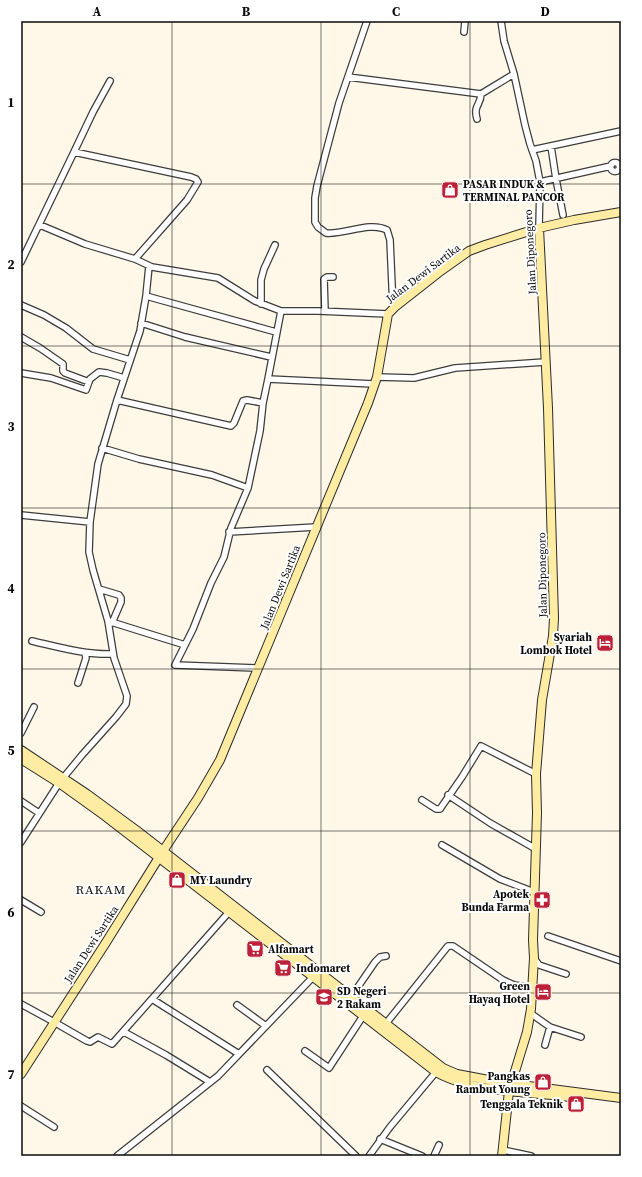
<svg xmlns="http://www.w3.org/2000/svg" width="642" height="1177" viewBox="0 0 642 1177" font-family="'Source Serif 4',serif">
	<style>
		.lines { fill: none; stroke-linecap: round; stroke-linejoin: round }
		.street-casing { stroke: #3d3d3d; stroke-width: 8 }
		.secondary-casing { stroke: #2c2c2c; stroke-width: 10 }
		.street { stroke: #fff; stroke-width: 5.5 }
		.secondary { stroke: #ffeca3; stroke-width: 8 }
		.grid { fill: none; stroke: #0a0a0a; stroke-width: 1; stroke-opacity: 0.55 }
		.labels { text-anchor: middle; stroke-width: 4; stroke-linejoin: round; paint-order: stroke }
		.poi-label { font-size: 11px; font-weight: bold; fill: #0a0a0a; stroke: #fff; text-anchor: start }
		.street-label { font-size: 11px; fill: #0a0a0a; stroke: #fff }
		.quarter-label { font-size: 13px; letter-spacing: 1px; fill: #0a0a0a; stroke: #fff }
		.neatline { fill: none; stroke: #0a0a0a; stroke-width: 1.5 }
		.grid-label { font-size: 13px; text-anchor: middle; font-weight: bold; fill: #0a0a0a }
	</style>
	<rect width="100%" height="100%" fill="#fff8e8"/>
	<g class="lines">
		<defs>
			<path id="street" d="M367,21L339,103L317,186L315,198V222L318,227L326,233C344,235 370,221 387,230L390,240L393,308
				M501,21L504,41L514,74L525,125L530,144L536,161L540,182
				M464,32L465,21
				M348,77L481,94C481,105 473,105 477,119
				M110,81L93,112L74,152L191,177L196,179L198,182L187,200L135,259
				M481,94L514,74
				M551,146L556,179L563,215
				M532,150L621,131
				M610.5 167a4.5 4.5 0 1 1 9 0a4.5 4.5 0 1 1-9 0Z
				M40,225L85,244L135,259L152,267L218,278L255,301L281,311
				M539,228L540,182L611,166
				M21,262L74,152
				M146,296L276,332
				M261,304V280L264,269L275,245
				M21,305L44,315L66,328L93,349L130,360
				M325,311L324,279L327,277H333
				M141,323L185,337L271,357
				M21,337L40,348L63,364V371L65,373L89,382
				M21,373L51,378L86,390L90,379L99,372L107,373L124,378
				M377,377L414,378L455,368L545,362
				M268,379L281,311H318L388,314
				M117,400L140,331L146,296L149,266
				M102,448L139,459L212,475L248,488L231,528L224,557L211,583L193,629L175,665L258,668
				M248,488L260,431L263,403
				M21,515L90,522
				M229,532L316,527
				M99,589L119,595L121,598V602L112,623
				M108,621L185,645
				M32,641C58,647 86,655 113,654
				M78,683L86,658L85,653
				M21,733L34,707
				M448,795L490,823L536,849
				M422,800L436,809H440L462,777L481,746L536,774
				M21,801L39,813
				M21,842L59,783L82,755L116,717L126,704L127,696L114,658L108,621L93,570L89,552L90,522L98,464L117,400L231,426L234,423L243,401L247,400L263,403L268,379L374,384
				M442,845L500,879L534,892
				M21,900L41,912
				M548,936L621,961
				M534,958L539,965L566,974
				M351,997L375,962L380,957L386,956
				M152,999L239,1054
				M21,1004L54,1022L87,1041L90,1042L98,1037L112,1044L229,912
				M237,1005L266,1026
				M530,1013L550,1027L581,1037
				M384,1026L448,946H453L503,980L514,985L532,988
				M124,1032L166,1055L210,1082
				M545,1045L550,1027
				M305,1051L329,1068L363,1016
				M267,1070L356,1156
				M21,1106L54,1127
				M380,1139L422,1156
				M503,1150L531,1156
				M117,1156L218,1076L313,977
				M369,1156L390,1127L436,1072
				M434,1156L439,1145"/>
			<path id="secondary" d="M21,750L87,794L136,830L443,1068L457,1074L499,1082L621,1098
				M21,759L59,783L105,816L436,1072C470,1092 530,1092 570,1097
				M21,1074L105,944L163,851L198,798L220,760L368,403L377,377L388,314L396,306L438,273L469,251L485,245L539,228L574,220L621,212
				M502,1156L509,1091L527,1032L531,1009L534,958L533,940L537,813L536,774L542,700L553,636L554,618L548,408L539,228"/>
		</defs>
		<use href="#street" class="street-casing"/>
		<use href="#secondary" class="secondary-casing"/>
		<use href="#street" class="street"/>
		<use href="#secondary" class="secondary"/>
	</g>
	<path class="grid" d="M172,21V1156M321,21V1156M470,21V1156M21,184H621M21,346H621M21,508H621M21,669H621M21,831H621M21,993H621"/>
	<defs>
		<symbol id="shop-square" viewBox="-11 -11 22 22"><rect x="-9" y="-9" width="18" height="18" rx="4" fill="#bc2138" stroke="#fff"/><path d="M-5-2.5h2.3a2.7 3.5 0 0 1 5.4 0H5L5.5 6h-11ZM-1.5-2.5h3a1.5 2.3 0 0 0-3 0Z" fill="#fff"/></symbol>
		<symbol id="hotel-square" viewBox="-11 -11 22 22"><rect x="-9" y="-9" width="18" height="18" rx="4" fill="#bc2138" stroke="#fff"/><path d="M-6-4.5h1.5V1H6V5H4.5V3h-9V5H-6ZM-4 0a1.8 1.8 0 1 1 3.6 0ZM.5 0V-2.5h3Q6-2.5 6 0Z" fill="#fff"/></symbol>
		<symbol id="pharmacy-square" viewBox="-11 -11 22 22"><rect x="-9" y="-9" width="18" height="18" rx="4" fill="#bc2138" stroke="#fff"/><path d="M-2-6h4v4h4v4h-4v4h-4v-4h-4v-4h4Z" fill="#fff"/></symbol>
		<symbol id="supermarket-square" viewBox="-11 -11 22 22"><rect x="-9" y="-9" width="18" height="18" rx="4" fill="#bc2138" stroke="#fff"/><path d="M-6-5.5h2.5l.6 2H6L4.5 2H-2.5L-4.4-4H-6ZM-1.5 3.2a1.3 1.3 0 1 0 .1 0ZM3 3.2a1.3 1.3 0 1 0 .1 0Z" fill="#fff"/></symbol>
		<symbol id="school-square" viewBox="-11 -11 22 22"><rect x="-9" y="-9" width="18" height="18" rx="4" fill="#bc2138" stroke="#fff"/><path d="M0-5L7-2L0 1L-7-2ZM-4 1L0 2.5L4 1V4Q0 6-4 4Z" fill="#fff"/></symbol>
	</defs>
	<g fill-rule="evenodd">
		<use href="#shop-square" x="440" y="180" width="20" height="20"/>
		<use href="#hotel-square" x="595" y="633" width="20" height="20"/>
		<use href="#shop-square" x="167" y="870" width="20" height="20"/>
		<use href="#pharmacy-square" x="532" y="890" width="20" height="20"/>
		<use href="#supermarket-square" x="245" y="939" width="20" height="20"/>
		<use href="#supermarket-square" x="273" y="958" width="20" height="20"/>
		<use href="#hotel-square" x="533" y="982" width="20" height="20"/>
		<use href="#school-square" x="314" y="987" width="20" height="20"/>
		<use href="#shop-square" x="533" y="1072" width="20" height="20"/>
		<use href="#shop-square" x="566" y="1094" width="20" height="20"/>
	</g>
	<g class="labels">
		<g class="poi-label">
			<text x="463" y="188">PASAR INDUK &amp;<tspan x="463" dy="13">TERMINAL PANCOR</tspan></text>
			<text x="592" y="641" text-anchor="end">Syariah<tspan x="592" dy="13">Lombok Hotel</tspan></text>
			<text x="190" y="884">MY Laundry</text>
			<text x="529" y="898" text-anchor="end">Apotek<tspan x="529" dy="13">Bunda Farma</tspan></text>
			<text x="268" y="953">Alfamart</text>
			<text x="296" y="972">Indomaret</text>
			<text x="530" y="990" text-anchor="end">Green<tspan x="530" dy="13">Hayaq Hotel</tspan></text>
			<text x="337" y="995">SD Negeri<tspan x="337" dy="13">2 Rakam</tspan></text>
			<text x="530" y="1080" text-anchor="end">Pangkas<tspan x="530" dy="13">Rambut Young</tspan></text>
			<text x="563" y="1108" text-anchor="end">Tenggala Teknik</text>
		</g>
		<g class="street-label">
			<text transform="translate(530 252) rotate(-93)" y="4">Jalan Diponegoro</text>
			<text transform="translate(423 273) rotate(-37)" y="4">Jalan Dewi Sartika</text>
			<text transform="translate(542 575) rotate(-91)" y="4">Jalan Diponegoro</text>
			<text transform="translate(280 587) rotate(-68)" y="4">Jalan Dewi Sartika</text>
			<text transform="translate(91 944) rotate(-57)" y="4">Jalan Dewi Sartika</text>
		</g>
		<g class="quarter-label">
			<text x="101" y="894">RAKAM</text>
		</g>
	</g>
	<rect width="642" height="1177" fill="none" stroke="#ffffff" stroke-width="44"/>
	<rect x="22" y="22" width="598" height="1133" class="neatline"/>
	<g class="grid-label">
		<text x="97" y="16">A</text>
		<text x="246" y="16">B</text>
		<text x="396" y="16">C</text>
		<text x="545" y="16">D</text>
		<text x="11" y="107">1</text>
		<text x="11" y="269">2</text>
		<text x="11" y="431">3</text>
		<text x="11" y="593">4</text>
		<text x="11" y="755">5</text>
		<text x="11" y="917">6</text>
		<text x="11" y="1079">7</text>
	</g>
</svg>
